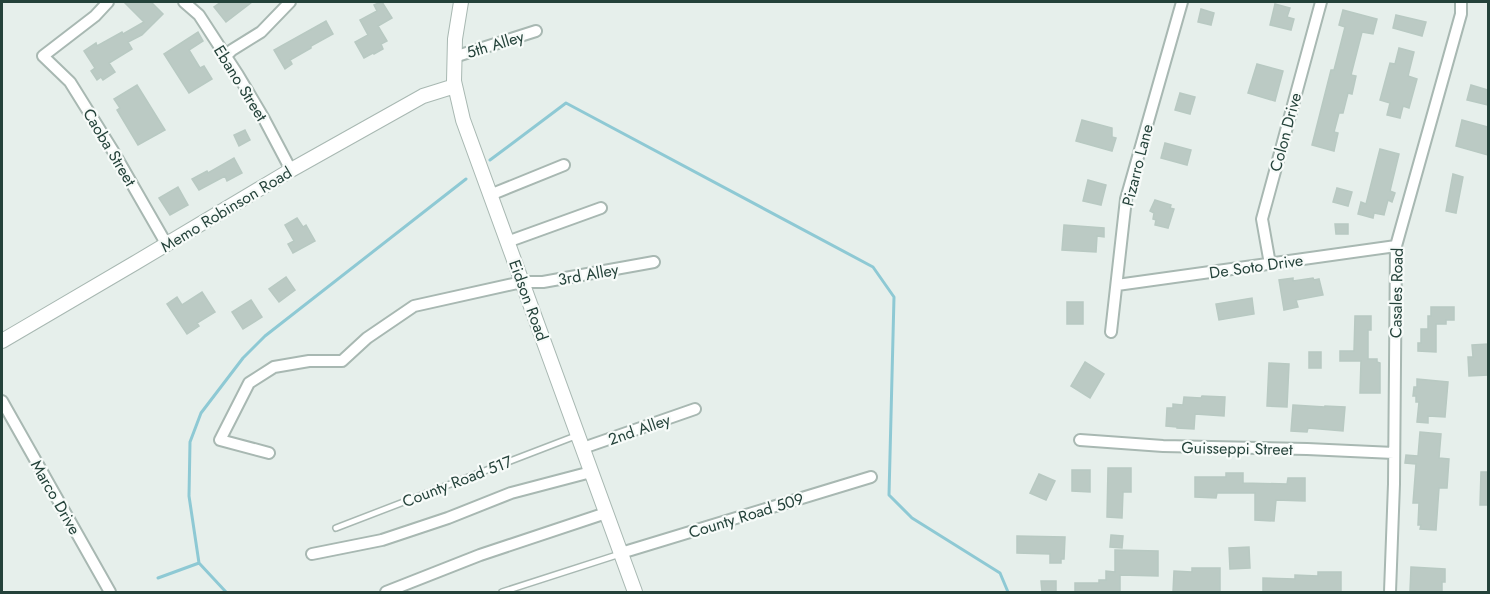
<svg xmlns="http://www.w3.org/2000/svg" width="1490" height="594" viewBox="0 0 1490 594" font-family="Jost,sans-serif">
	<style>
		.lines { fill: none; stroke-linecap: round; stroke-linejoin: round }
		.stream { stroke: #8ec9d4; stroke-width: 3 }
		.building { fill: #bbcac4; stroke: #b8c9c2; stroke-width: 1.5 }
		.service-casing { stroke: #a8b8b2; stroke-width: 8 }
		.minor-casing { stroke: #a8b8b2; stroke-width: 14 }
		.tertiary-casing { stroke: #a8b8b2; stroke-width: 16 }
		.service { stroke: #fff; stroke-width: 5 }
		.minor { stroke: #fff; stroke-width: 10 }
		.tertiary { stroke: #fff; stroke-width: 14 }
		.labels { text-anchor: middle; stroke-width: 4.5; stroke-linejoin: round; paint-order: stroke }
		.street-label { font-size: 16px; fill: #24423a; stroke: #f7fbf9 }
	</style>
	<rect width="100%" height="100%" fill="#e6efeb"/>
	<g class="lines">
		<path class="stream" d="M490,160L566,103L873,267L894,297L889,495L912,518L1000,573L1008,592
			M158,578L199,563
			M226,592L199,563L189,496L190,442L201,413L243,358L265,336L466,179"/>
	</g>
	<path class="building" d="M124,2H151L163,14L142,35L128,42L132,49L109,63L115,72L103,80L101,77L97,80L91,71L95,68L84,51L96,43L97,46L122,32L123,34L144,22Z
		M221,2H252L226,22L214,7Z
		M381,2H382L392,18L378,26L387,41L381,44L383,49L374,54L373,53L364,58L355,42L368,35L360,20L377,11L374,5Z
		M1275,4L1290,8L1287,17L1294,19L1291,30L1270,25Z
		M1201,9L1214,13L1211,25L1198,22Z
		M1343,10L1377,19L1373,34L1362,32L1351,75L1356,76L1352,94L1348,93L1343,113H1339L1334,132L1338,133L1334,151L1312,145L1331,70H1334L1345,27L1339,25Z
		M1396,15L1426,22L1422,36L1393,28Z
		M326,21L333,34L311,46V48L290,60L292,64L285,69L274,50Z
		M198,32L203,41L189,50L200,68L204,66L212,79L189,93L164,54Z
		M1399,48L1414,52L1408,76L1417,79L1409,108L1403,106L1400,118L1387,115L1390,103L1380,100L1390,63L1395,64Z
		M1257,64L1283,71L1275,101L1248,93Z
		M137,85L165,130L138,145L117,110L120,108L114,99Z
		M1471,85L1488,90V105L1467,100Z
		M1180,93L1195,97L1190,114L1175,110Z
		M1082,120L1112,128V137L1116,138L1112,151L1076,141Z
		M1462,120L1488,127V155L1456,146Z
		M245,130L250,140L239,146L234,135Z
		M1165,143L1191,150L1187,165L1161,158Z
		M1380,149L1399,154L1390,191L1395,193L1392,202L1388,200L1384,215L1374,213L1373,218L1358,214L1361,202L1366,204Z
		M234,158L242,173L227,181L225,176L199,190L192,179L207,171L208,173Z
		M1453,174L1463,177L1456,213L1446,211Z
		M1088,180L1106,185L1101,205L1083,201Z
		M178,187L188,205L170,215L159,198Z
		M1337,188L1352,192L1348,206L1333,202Z
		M1155,200L1171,205L1170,208L1174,209L1168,228L1155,225L1156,220L1153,219L1154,213L1150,211Z
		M297,218L303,227L306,225L315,241L293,253L288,244L294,241L285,225Z
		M1335,224H1348V234H1336Z
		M1064,225L1104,228V237L1097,236L1096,252L1062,250Z
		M286,277L295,290L279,302L269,289Z
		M1293,278V281L1313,278L1314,280L1319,279L1323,295L1296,300L1298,307L1284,310L1279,280Z
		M202,292L215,312L197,323L199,326L187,334L167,304L177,297L182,305Z
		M1252,298L1254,314L1219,320L1216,304Z
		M251,300L262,317L243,329L232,312Z
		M1067,302H1083V324H1067Z
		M1431,307H1454V320H1446V324H1436V352L1418,351V343H1421V329H1428V316H1431Z
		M1355,316H1371V330H1368V359H1377V362L1380,363V393H1360L1361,361H1340V351H1354Z
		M1488,344V375L1469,376L1468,357H1473L1472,345Z
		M1309,352H1321V368H1309Z
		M1085,362L1104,374L1090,398L1071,386Z
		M1269,363L1289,364L1287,407L1267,406Z
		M1417,379L1448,382L1445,417L1428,416V423L1417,422L1419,402H1416V396H1413L1414,387H1417Z
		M1202,396L1225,397L1224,416L1195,414L1194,429L1177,428V427L1166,426L1167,408H1173V404L1183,405L1184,397L1201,398Z
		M1293,405L1325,407V406L1345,407L1343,431L1308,428L1307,432L1291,431Z
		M1420,432L1441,434L1439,458L1449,459L1447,488H1439L1436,530L1420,529L1421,525H1418L1419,503H1413L1416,464L1405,463L1406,455L1418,456Z
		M1108,468H1131V492H1123L1122,518L1107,517Z
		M1072,470H1090V492L1072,491Z
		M1481,472H1488V505H1480Z
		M1226,473H1243V483L1287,484L1288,478H1305V501L1276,500L1274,521L1255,520V493H1217L1216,498L1195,497V477H1226Z
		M1039,474L1055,481L1046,500L1030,493Z
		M1111,535L1123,536L1122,548L1110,547Z
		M1017,536L1065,537L1064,559H1061V563H1050V554L1017,553Z
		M1249,547L1250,568L1230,569L1229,548Z
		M1115,550L1158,551V576L1120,575V592H1075V583H1099V580H1106V571L1115,572Z
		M1411,567L1445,569V582H1442V592H1415V591H1410Z
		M1192,568H1220V592H1173L1174,571L1192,572Z
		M1318,572H1341V592H1263V578L1295,579V575L1318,576Z
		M1041,581H1056V592H1042Z"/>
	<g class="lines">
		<defs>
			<path id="service" d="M336,528L578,435
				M502,592L620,554"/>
			<path id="minor" d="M108,2L95,16L43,56L70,82L113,151L167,245
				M184,2L199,15L238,75L263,117L291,170
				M225,57L232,50L261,32L290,2
				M454,57L536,31
				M490,195L564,165
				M507,242L601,208
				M1270,264L1262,219L1321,2
				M1117,285L1396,246
				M1111,332L1126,199L1182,2
				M2,401L110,592
				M1080,440L1163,446L1307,449L1394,453
				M583,448L695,409
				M269,453L220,440L249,383L274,367L309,361H342L367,338L414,306L522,282H543L654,262
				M621,553L871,477
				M312,554L382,540L448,518L511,493L591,472
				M386,592L480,555L606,513
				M1390,592L1394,484L1396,246L1461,14V2"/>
			<path id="tertiary" d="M461,2L455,39L454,81L463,120L635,592
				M2,341L135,263L291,170L423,96L455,86"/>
		</defs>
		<use href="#service" class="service-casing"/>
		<use href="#minor" class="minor-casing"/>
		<use href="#tertiary" class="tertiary-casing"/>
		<use href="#service" class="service"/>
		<use href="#minor" class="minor"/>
		<use href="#tertiary" class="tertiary"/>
	</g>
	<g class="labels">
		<g class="street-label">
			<text transform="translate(495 44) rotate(-17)" y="6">5th Alley</text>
			<text transform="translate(241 83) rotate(58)" y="6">Ebano Street</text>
			<text transform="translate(1285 132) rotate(-75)" y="6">Colon Drive</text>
			<text transform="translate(110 147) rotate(59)" y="6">Caoba Street</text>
			<text transform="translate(1137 165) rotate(-76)" y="6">Pizarro Lane</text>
			<text transform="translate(226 209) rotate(-31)" y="6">Memo Robinson Road</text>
			<text transform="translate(1256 266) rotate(-8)" y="6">De Soto Drive</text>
			<text transform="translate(588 274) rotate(-10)" y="6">3rd Alley</text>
			<text transform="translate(1396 293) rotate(-89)" y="6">Casales Road</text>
			<text transform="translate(529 300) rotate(70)" y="6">Eidson Road</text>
			<text transform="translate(639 429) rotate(-19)" y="6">2nd Alley</text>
			<text transform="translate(1237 448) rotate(1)" y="6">Guisseppi Street</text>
			<text transform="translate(457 481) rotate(-21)" y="6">County Road 517</text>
			<text transform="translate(56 497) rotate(60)" y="6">Marco Drive</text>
			<text transform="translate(746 515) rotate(-17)" y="6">County Road 509</text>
		</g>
	</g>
	<rect width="1490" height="594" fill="none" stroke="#24423a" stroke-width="6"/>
</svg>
